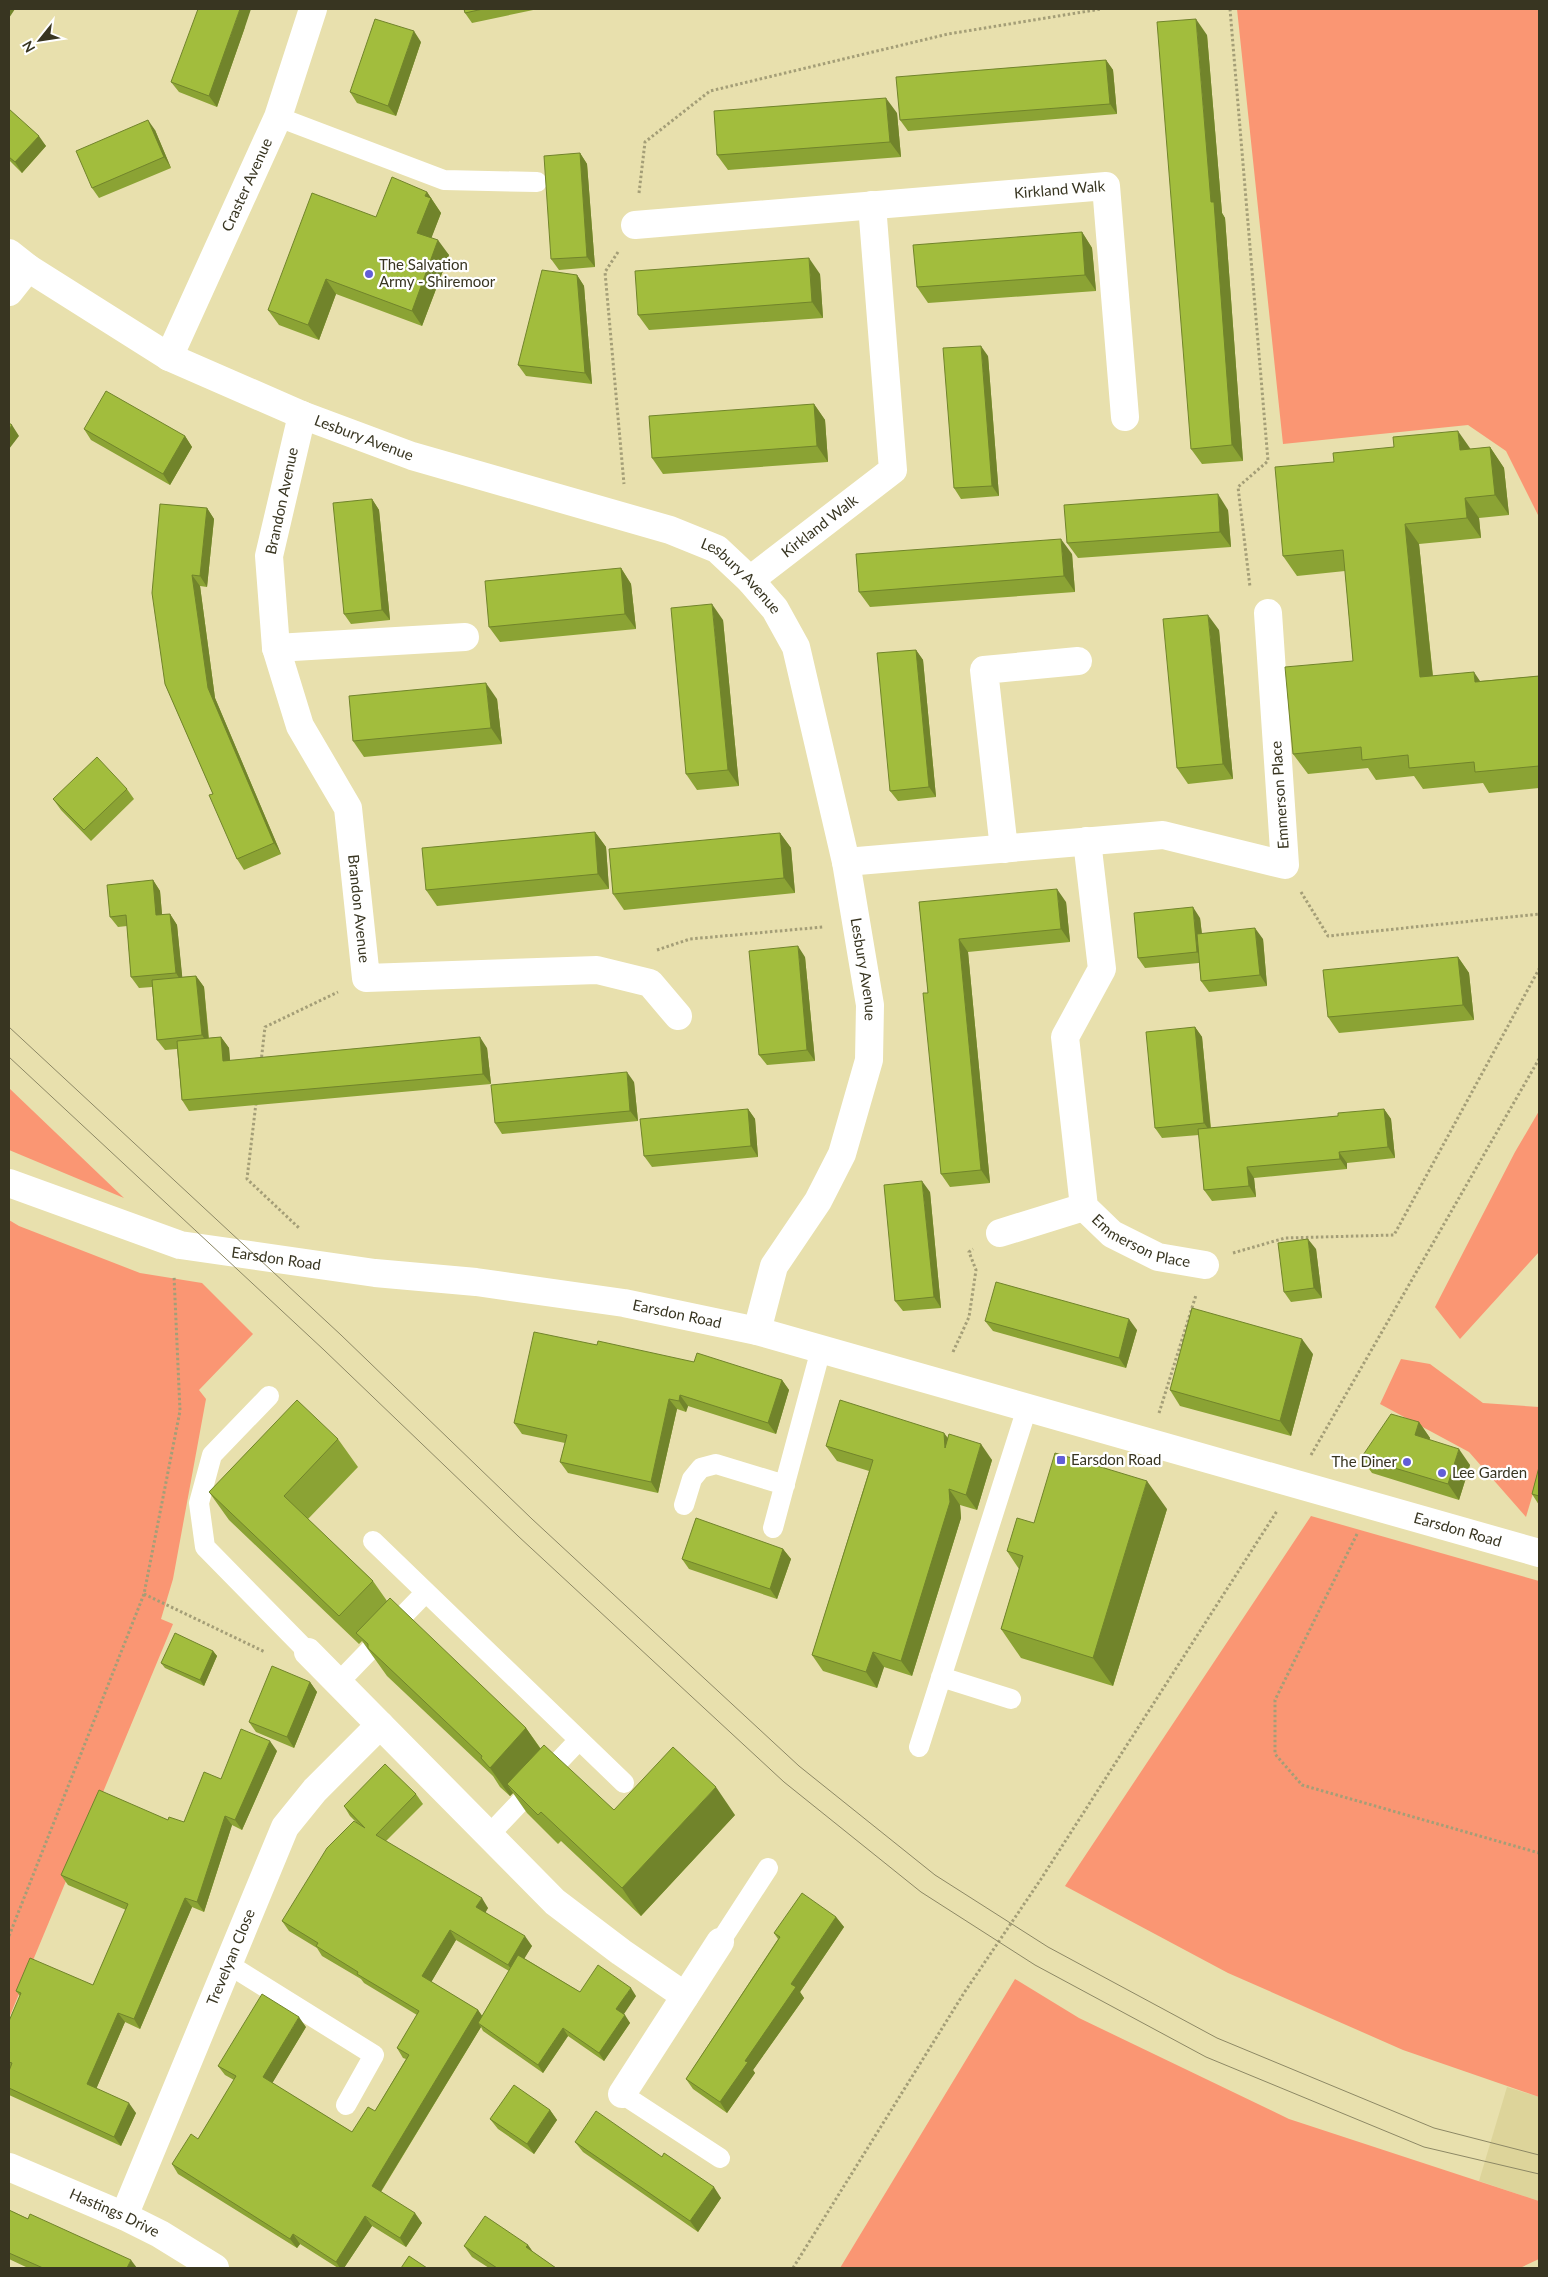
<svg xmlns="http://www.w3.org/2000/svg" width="1548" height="2277" viewBox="0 0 1548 2277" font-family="Lato,sans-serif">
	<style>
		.built { fill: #ddd49a }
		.green { fill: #fa9673 }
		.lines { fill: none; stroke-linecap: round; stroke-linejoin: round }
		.path { stroke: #a49e77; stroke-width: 3; stroke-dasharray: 2.5 2.5; stroke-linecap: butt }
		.lane { stroke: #fff; stroke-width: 20 }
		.street { stroke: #fff; stroke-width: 28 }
		.secondary { stroke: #fff; stroke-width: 28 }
		.tram { stroke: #8d8865; stroke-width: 1 }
		.wall { fill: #8ba334; fill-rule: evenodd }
		.shaded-wall { fill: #71842b }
		.building { fill: #a2bd3d; stroke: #71842b }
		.poi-dot { fill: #625ed7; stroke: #fff; stroke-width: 2 }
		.labels { text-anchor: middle; stroke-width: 4.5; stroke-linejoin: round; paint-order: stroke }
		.street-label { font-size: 15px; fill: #383521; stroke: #fff }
		.poi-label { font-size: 15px; fill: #383521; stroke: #fff; text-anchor: start }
	</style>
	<rect width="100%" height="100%" fill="#e8e0ad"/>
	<path class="built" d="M1507,2087L1539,2097V2201L1479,2181Z"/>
	<path class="green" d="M1237,9H1539V517L1506,451L1468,425L1283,444Z
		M9,1088L124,1198L9,1150Z
		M1539,1111V1252L1460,1339L1435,1307L1515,1152Z
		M9,1220L19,1226L140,1273L202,1283L253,1334L199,1390L206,1399L173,1579L161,1619L173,1624L9,2018Z
		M1401,1359L1430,1364L1483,1403L1539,1407V1473L1526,1517L1469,1452L1380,1404Z
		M1311,1516L1539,1581V2097L1403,2050L1228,1973L1065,1886Z
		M1015,1979L1079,2018L1289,2119L1539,2201V2259L1520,2268H840Z"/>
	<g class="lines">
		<path class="path" d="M1230,9L1268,461L1238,487L1250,587
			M639,193L645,142L710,91L948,34L1101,9
			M618,252L605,272L624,484
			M1301,892L1328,936L1539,914
			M657,950L690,939L823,927
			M261,1062L265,1027L338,992
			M256,1103L247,1179L299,1228
			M1233,1253L1285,1238L1394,1235L1539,969
			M953,1352L969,1317L976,1270L969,1252L973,1249
			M1159,1413L1196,1295
			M1311,1455L1539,1059
			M1357,1534L1275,1700V1754L1302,1785L1539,1853
			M144,1594L265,1652
			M9,1936L144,1594L180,1411L174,1276
			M793,2268L964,1993L1041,1879L1277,1511"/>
		<path class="lane" d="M278,117L444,180L537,182
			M269,1396L212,1455L199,1503L205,1547L308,1652
			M684,1505L692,1479L701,1468L716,1464L785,1485
			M773,1528L821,1349
			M373,1541L624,1783
			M941,1677L1011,1699
			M338,1683L426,1592
			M919,1747L1027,1408
			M489,1835L579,1740
			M720,1942L768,1868
			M228,1964L374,2055L346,2105
			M622,2094L720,2158"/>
		<g class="street">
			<path id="s1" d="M635,225L1106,186L1125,417"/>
			<path id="s2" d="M9,253L28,268L169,357L302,415L412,456L670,530L717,549L750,580L775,609L796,647L846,862L870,1005L869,1060L842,1154L818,1201L774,1266L757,1331"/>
			<path d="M9,292L28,268"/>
			<path id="s3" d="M169,357L278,117L313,9"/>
			<path id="s4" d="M302,415L269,556L276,648L300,726L348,808L366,978L597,970L650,983L678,1016"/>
			<path id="s5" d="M750,580L893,470L872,205"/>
			<path d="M276,648L465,637"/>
			<path id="s6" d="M1087,841L1102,969L1065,1037L1084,1207L1112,1234L1158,1257L1205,1265"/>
			<path d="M1004,849L984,670L1078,661"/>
			<path d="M846,862L1163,835L1285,865L1268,613"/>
			<path d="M1000,1233L1084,1207"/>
			<path d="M308,1652L555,1902L621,1952L685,1996"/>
			<path d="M622,2094L720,1942"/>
			<path id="s7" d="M9,2167L124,2216L160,2234L215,2268"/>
			<path id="s8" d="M124,2216L285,1827L315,1790L380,1725"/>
		</g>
		<path class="secondary" id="s9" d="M9,1183L180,1245L375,1273L476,1282L624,1303L757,1331L1539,1553"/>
		<path class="tram" d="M9,1027L341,1335L532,1519L799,1766L935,1875L1048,1947L1217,2038L1434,2128L1539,2155
			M9,1057L324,1350L518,1536L784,1782L921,1892L1035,1965L1206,2057L1424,2147L1539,2174"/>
	</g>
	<path class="wall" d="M464,9H538L472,23L465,13Z
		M245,27L217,107L179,92L171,82Z
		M1207,35L1222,213L1225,218L1243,461L1202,464L1191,449Z
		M421,42L396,116L357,103L350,92Z
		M1106,60L1113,70L1117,114L908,131L900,120Z
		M9,109L46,146L22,173L9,160Z
		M897,113L901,157L728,170L717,155Z
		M155,130L171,168L99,198L92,188Z
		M580,153L587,164L595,267L559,270L551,259Z
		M427,192L441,213L431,238L449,255L422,326L336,294L319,340L279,325L268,310L376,217Z
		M1082,232L1092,248L1096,291L928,303L917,287Z
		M820,274L823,318L649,330L638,315Z
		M577,275L584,286L592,384L526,376L518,365Z
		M988,356L999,496L961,499L954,488Z
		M814,404L825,420L828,462L663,474L652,458Z
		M84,429L185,436L192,447L170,485L91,440Z
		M1490,447L1504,468L1509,515L1479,518L1481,538L1419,544L1433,676L1480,681L1539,676V788L1489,793L1483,783L1423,789L1414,776L1376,780L1368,768L1308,774L1293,754L1353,661L1345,571L1297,576L1283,556L1471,449Z
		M372,499L379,510L390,620L351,624L344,614Z
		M207,508L214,519L207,587L200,586L215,698L281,854L244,870L237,859L213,794L165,684Z
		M1228,510L1231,547L1078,558L1067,543Z
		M1072,554L1075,592L870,607L859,592Z
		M621,568L631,584L636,629L500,642L489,627Z
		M723,620L739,786L697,790L686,774Z
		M1219,630L1233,779L1188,784L1177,768Z
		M916,650L923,660L936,797L898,801L890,791Z
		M497,699L502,744L364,757L353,741Z
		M127,789L134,799L91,841L61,810L53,799Z
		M595,832L606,847L609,889L437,906L426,890Z
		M780,833L791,848L795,893L624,910L613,894Z
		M153,880L160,891L162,915L170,914L177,925L182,977L196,976L204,987L209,1038L221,1037L229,1048L230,1061L487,1048L491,1084L189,1111L182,1100L177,1049L165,1050L157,1040L152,987L139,988L131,977L127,926L118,927L110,917Z
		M919,902H1066L1070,942L968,952L990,1183L950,1187L941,1174L928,993Z
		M1200,918L1202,934L1263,939L1267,986L1209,992L1201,981L1199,963L1145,968L1138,958Z
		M805,957L815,1061L767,1065L759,1055Z
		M1458,957L1469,973L1474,1020L1339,1033L1328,1017Z
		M1195,1027L1202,1037L1211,1128L1338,1116L1384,1109L1391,1119L1395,1158L1347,1163V1169L1254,1178L1256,1197L1212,1201L1204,1190L1199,1135L1162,1138L1155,1128Z
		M634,1082L638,1121L502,1134L495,1123Z
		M748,1109L755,1119L758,1157L652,1167L644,1156Z
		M930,1192L941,1308L903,1311L895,1301Z
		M1316,1249L1322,1298L1291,1302L1284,1292Z
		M985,1321L1137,1330L1126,1368L993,1331Z
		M597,1345L694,1362L782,1380L789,1390L776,1434L688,1406L686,1412L677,1409L658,1493L568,1473L560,1462L565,1443L522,1434L514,1423Z
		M1313,1354L1291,1436L1180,1406L1170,1390Z
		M1419,1422L1430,1438L1429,1440L1470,1465L1459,1500L1372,1473L1361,1458Z
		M944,1433L948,1438L992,1460L977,1510L960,1505L961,1518L912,1676L884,1667L877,1688L823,1671L812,1655L869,1471L837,1461L826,1446Z
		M338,1439L358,1467L308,1519L373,1581L387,1601L526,1728L541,1749L614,1810L735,1815L641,1916L561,1841L558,1844L527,1813L513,1793L510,1796L500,1787L493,1776L387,1676L362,1641L359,1644L229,1520L209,1492Z
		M1539,1467V1505L1532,1494Z
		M1167,1509L1113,1686L1021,1658L1001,1629L1019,1569L1007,1551L1034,1523Z
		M783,1549L791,1559L777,1599L689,1569L682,1559Z
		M213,1651L217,1656L204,1686L165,1668L161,1663Z
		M310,1682L317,1692L294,1748L256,1732L249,1722Z
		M277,1751L242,1830L232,1825L204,1912L192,1907L140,2029L125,2022L96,2089L136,2113L121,2146L9,2095V2021L20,1996L16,1991L93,1985L126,1910L68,1885L61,1875L168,1820L184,1822L221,1779Z
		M416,1794L423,1804L386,1841L488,1908L485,1912L532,1946L524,1958L580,1992L636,1996L623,2014L630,2023L604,2061L568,2036L543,2073L483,2031L481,2027L381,2192L422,2223L406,2247L372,2226L344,2268H338L300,2244L297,2248L178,2174L172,2164L198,2139L234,2080L225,2075L218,2066L306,2027L272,2083L352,2132L375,2111L406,2059L403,2058L397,2048L417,2015L364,1983L361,1979L322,1956L317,1948L289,1931L282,1921L358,1824L350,1816L344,1806ZM456,1940L509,1971L482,2016L478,2010L431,1982Z
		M836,1917L844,1927L800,1992L804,1998L753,2070L755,2073L727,2113L693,2089L686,2079L778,1939L774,1933Z
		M550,2110L557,2120L534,2154L498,2129L490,2119Z
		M575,2142L662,2157L721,2198L698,2232L583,2152Z
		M9,2210L137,2268H28L9,2259Z
		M528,2245L533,2252L556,2268H489L472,2257L464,2246Z"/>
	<path class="shaded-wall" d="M9,9H15L9,18Z
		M240,9H251L245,27L217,107L209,96Z
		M1196,19L1207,35L1222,213L1225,218L1243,461L1232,445L1211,202Z
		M414,31L421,42L396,116L388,106Z
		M1106,60L1113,70L1117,114L1110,104Z
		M886,98L897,113L901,157L890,142Z
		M148,120L155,130L171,168L164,157Z
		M39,136L46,146L22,173L15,162Z
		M580,153L587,164L595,267L587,257Z
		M427,192L441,213L428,247L417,233Z
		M1082,232L1092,248L1096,291L1085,275Z
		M438,240L449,255L422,326L412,311Z
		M809,258L820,274L823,318L812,302Z
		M577,275L584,286L592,384L585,373Z
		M326,279L336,294L319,340L308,325Z
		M981,346L988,356L999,496L992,486Z
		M814,404L825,420L828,462L817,446Z
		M12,425L19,436L9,449V429Z
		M1458,431L1472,451L1460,450Z
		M185,436L192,447L170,485L163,474Z
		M1490,447L1504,468L1509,515L1495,495Z
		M1218,494L1228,510L1231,547L1220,532Z
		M1465,498L1479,518L1481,538L1467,518Z
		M372,499L379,510L390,620L382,610Z
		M207,508L214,519L207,587L200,576Z
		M1405,524L1419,544L1435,698L1420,677Z
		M1061,539L1072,554L1075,592L1064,576Z
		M621,568L631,584L636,629L625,614Z
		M192,575L200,586L215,698L281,854L274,843L208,688Z
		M712,604L723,620L739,786L728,770Z
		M1208,615L1219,630L1233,779L1223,764Z
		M916,650L923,660L936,797L929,787Z
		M1474,672L1488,693L1475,682Z
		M486,683L497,699L502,744L491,728Z
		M595,832L606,847L609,889L598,874Z
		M780,833L791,848L795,893L784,878Z
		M153,880L160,891L163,926L156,915Z
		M1057,889L1066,902L1070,942L1061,929Z
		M1193,907L1200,918L1205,962L1197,952Z
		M170,914L177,925L183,984L176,973Z
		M1255,928L1263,939L1267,986L1260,975Z
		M959,939L968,952L990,1183L981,1170Z
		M798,946L805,957L815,1061L807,1050Z
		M1458,957L1469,973L1474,1020L1463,1005Z
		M196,976L204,987L209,1046L202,1035Z
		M1195,1027L1202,1037L1211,1133L1204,1123Z
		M221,1037L229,1048L231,1072L223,1061Z
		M480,1037L487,1048L491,1084L483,1074Z
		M627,1072L634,1082L638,1121L630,1111Z
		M748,1109L755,1119L758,1157L751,1146Z
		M1384,1109L1391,1119L1395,1158L1388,1147Z
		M1339,1152L1347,1163V1169L1340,1159Z
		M1247,1167L1254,1178L1256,1197L1249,1186Z
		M922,1181L930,1192L941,1308L934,1297Z
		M1308,1239L1316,1249L1322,1298L1314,1288Z
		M1129,1319L1137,1330L1126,1368L1119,1358Z
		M1302,1339L1313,1354L1291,1436L1280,1421Z
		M782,1380L789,1390L776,1434L768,1423Z
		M680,1395L688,1406L686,1412L679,1401Z
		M669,1399L677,1409L658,1493L651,1482Z
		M1419,1422L1430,1438L1425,1451L1415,1435Z
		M944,1433L954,1448H945Z
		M981,1444L992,1460L977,1510L966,1495Z
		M1459,1449L1470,1465L1459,1500L1448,1484Z
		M1147,1481L1167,1509L1113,1686L1093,1658Z
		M949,1489L960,1505L961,1518L912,1676L901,1661Z
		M783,1549L791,1559L777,1599L770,1589Z
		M213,1651L217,1656L204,1686L200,1680Z
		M873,1652L884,1667L877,1688L866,1672Z
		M310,1682L317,1692L294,1748L287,1737Z
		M526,1728L546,1757L507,1784L513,1793L510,1796L490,1768Z
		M270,1741L277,1751L242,1830L235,1820Z
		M716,1787L735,1815L641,1916L622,1888Z
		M225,1816L232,1825L204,1912L197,1902Z
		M185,1898L192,1907L140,2029L134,2019Z
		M482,1898L488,1908L483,1917L476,1907Z
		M836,1917L844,1927L800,1992L804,1998L753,2070L755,2073L727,2113L720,2102L791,1984Z
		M450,1930L456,1940L429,1986L422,1976Z
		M525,1936L532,1946L515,1974L508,1965Z
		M631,1988L636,1996L622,2017L616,2009Z
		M478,2010L485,2020L478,2023L481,2027L378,2196L372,2186Z
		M118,2013L125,2022L94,2094L87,2084Z
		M625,2015L630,2023L604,2061L599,2053Z
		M299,2017L306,2027L270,2087L263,2077Z
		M563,2028L568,2036L543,2073L538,2065Z
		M129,2103L136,2113L121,2146L114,2137Z
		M550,2110L557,2120L534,2154L527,2144Z
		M714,2187L721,2198L698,2232L690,2221Z
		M415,2213L422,2223L406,2247L400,2238Z
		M365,2216L372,2226L344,2268H340L336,2262Z
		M293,2234L300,2244L297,2248L290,2239Z
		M528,2245L535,2255L526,2247Z
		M131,2260L137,2268H127Z"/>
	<path class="building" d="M198,9H240L209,96L171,82Z
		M464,9H483L465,13Z
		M375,19L414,31L388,106L350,92Z
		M1196,19L1211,202H1214L1232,445L1191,449L1157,22Z
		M1106,60L1110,104L900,120L896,77Z
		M886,98L890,142L717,155L714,111Z
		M9,109L39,136L15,162L9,157Z
		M148,120L164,157L92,188L76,151Z
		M580,153L587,257L551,259L544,156Z
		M392,177L427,192L425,196L431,198L417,233L438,240L412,311L326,279L308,325L268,310L312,193L376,217Z
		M1082,232L1085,275L917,287L913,245Z
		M809,258L812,302L638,315L635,271Z
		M542,270L577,275L585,373L518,365Z
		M981,346L992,486L954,488L943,348Z
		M106,391L185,436L163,474L84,429Z
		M814,404L817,446L652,458L649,416Z
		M9,423L12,425L9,429Z
		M1458,431L1460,450L1490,447L1495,495L1465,498L1467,518L1405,524L1420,677L1474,672L1475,682L1539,676V766L1475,772L1474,762L1409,768L1408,755L1362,760L1361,747L1293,754L1285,667L1353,661L1343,550L1283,556L1275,467L1334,462L1333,453L1394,447L1393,437Z
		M1218,494L1220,532L1067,543L1064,505Z
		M372,499L382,610L344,614L333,503Z
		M160,504L207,508L200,576L192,575L208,688L274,843L237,859L209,795L213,794L165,684L152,593Z
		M1061,539L1064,576L859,592L856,554Z
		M621,568L625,614L489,627L485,581Z
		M712,604L728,770L686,774L671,608Z
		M1208,615L1223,764L1177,768L1163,619Z
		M916,650L929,787L890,791L877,653Z
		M486,683L491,728L353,741L349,696Z
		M97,757L127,789L84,830L53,799Z
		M595,832L598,874L426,890L422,848Z
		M780,833L784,878L613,894L609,849Z
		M153,880L156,915L170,914L176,973L131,977L126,915L110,917L107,885Z
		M1057,889L1061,929L959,939L981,1170L941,1174L923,993H928L919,902Z
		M1193,907L1197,952L1138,958L1134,913Z
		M1255,928L1260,975L1201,981L1197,934Z
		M798,946L807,1050L759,1055L749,951Z
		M1458,957L1463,1005L1328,1017L1323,970Z
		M196,976L202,1035L157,1040L152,980Z
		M1195,1027L1204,1123L1155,1128L1146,1032Z
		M221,1037L223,1061L480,1037L483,1074L182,1100L177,1041Z
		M627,1072L630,1111L495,1123L491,1085Z
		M748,1109L751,1146L644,1156L640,1119Z
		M1384,1109L1388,1147L1339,1152L1340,1159L1247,1167L1249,1186L1204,1190L1198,1129L1338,1116V1113Z
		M922,1181L934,1297L895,1301L884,1185Z
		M1308,1239L1314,1288L1284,1292L1278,1243Z
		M996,1282L1129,1319L1119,1358L985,1321Z
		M1192,1308L1302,1339L1280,1421L1170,1390Z
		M534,1332L597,1345L598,1341L694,1362L697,1353L782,1380L768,1423L680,1395L679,1401L669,1399L651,1482L560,1462L567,1435L514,1423Z
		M297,1400L338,1439L284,1496L373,1581L339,1616L209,1492Z
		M840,1400L944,1433L945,1448L949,1434L981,1444L966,1495L949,1489L950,1502L901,1661L873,1652L866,1672L812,1655L873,1460L826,1446Z
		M1391,1414L1419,1422L1415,1435L1459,1449L1448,1484L1361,1458Z
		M1055,1453L1147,1481L1093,1658L1001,1629L1023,1556L1007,1551L1017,1518L1034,1523Z
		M1539,1467V1496L1532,1494Z
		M696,1518L783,1549L770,1589L682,1559Z
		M390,1598L526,1728L490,1768L481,1758L482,1756L368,1648V1644L356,1633Z
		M175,1633L213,1651L200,1680L161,1663Z
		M272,1666L310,1682L287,1737L249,1722Z
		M241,1729L270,1741L235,1820L225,1816L197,1902L185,1898L134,2019L118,2013L87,2084L129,2103L114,2137L9,2088V2071L12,2063L9,2062V2021L21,1993L16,1991L30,1958L93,1985L128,1904L61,1875L99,1790L168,1820L169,1817L184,1822L204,1772L221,1779Z
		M544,1745L614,1810L673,1747L716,1787L622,1888L541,1812L538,1815L507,1784Z
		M385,1764L416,1794L376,1835L482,1898L476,1907L525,1936L508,1965L450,1930L422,1976L478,2010L372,2186L415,2213L400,2238L365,2216L336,2262L293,2234L290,2239L172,2164L191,2134L198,2139L236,2076L218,2066L262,1994L299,2017L263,2077L352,2132L368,2107L375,2111L409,2055L397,2048L419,2011L357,1974L358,1972L316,1946L318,1943L282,1921L327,1848L354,1821L365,1828L344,1806Z
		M802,1893L836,1917L791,1984L796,1987L745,2061L748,2062L720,2102L686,2079L780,1937L774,1933Z
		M518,1955L580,1992L598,1965L631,1988L616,2009L625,2015L599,2053L563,2028L538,2065L478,2023Z
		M514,2085L550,2110L527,2144L490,2119Z
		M596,2111L662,2157L664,2153L714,2187L690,2221L575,2142Z
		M9,2210L28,2219L30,2214L131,2260L127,2268H43L9,2253Z
		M485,2216L528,2245L526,2247L556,2268H497L464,2246Z
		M409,2256L427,2268H401Z"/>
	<g class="poi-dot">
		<circle cx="369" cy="274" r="5"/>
		<rect x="1056" y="1455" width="10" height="10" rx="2.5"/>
		<circle cx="1407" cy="1462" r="5"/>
		<circle cx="1442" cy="1473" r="5"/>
	</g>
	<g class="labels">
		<g class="street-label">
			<text dy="5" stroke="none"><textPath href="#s3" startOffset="189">Craster Avenue</textPath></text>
			<text dy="5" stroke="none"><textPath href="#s1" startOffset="426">Kirkland Walk</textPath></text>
			<text dy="5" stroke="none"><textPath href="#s2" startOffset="402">Lesbury Avenue</textPath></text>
			<text transform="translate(282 501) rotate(-78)" y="5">Brandon Avenue</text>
			<text dy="5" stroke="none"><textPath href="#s5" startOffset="88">Kirkland Walk</textPath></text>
			<text dy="5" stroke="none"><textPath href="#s2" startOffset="808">Lesbury Avenue</textPath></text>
			<text transform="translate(1280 795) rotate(-94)" y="5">Emmerson Place</text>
			<text dy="5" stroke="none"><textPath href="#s4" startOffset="515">Brandon Avenue</textPath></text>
			<text dy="5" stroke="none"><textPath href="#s2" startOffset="1229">Lesbury Avenue</textPath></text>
			<text dy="5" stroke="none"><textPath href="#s6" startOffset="446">Emmerson Place</textPath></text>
			<text dy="5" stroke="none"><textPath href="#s9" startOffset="279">Earsdon Road</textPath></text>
			<text dy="5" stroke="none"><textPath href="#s9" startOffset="684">Earsdon Road</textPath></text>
			<text dy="5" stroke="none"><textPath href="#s9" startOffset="1494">Earsdon Road</textPath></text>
			<text dy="5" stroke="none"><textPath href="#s8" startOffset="280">Trevelyan Close</textPath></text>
			<text dy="5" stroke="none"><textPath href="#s7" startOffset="115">Hastings Drive</textPath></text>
		</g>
		<g class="poi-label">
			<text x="379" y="270">The Salvation<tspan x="379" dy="17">Army - Shiremoor</tspan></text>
			<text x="1071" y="1465">Earsdon Road</text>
			<text x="1397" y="1467" text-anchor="end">The Diner</text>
			<text x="1452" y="1478">Lee Garden</text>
		</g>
	</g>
	<rect width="1548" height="2277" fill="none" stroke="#383521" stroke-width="20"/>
	<g transform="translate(40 40) rotate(240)" stroke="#ffffff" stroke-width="4" paint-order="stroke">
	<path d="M0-4L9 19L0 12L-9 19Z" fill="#383521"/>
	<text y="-8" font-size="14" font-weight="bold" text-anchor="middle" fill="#383521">N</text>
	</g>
</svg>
